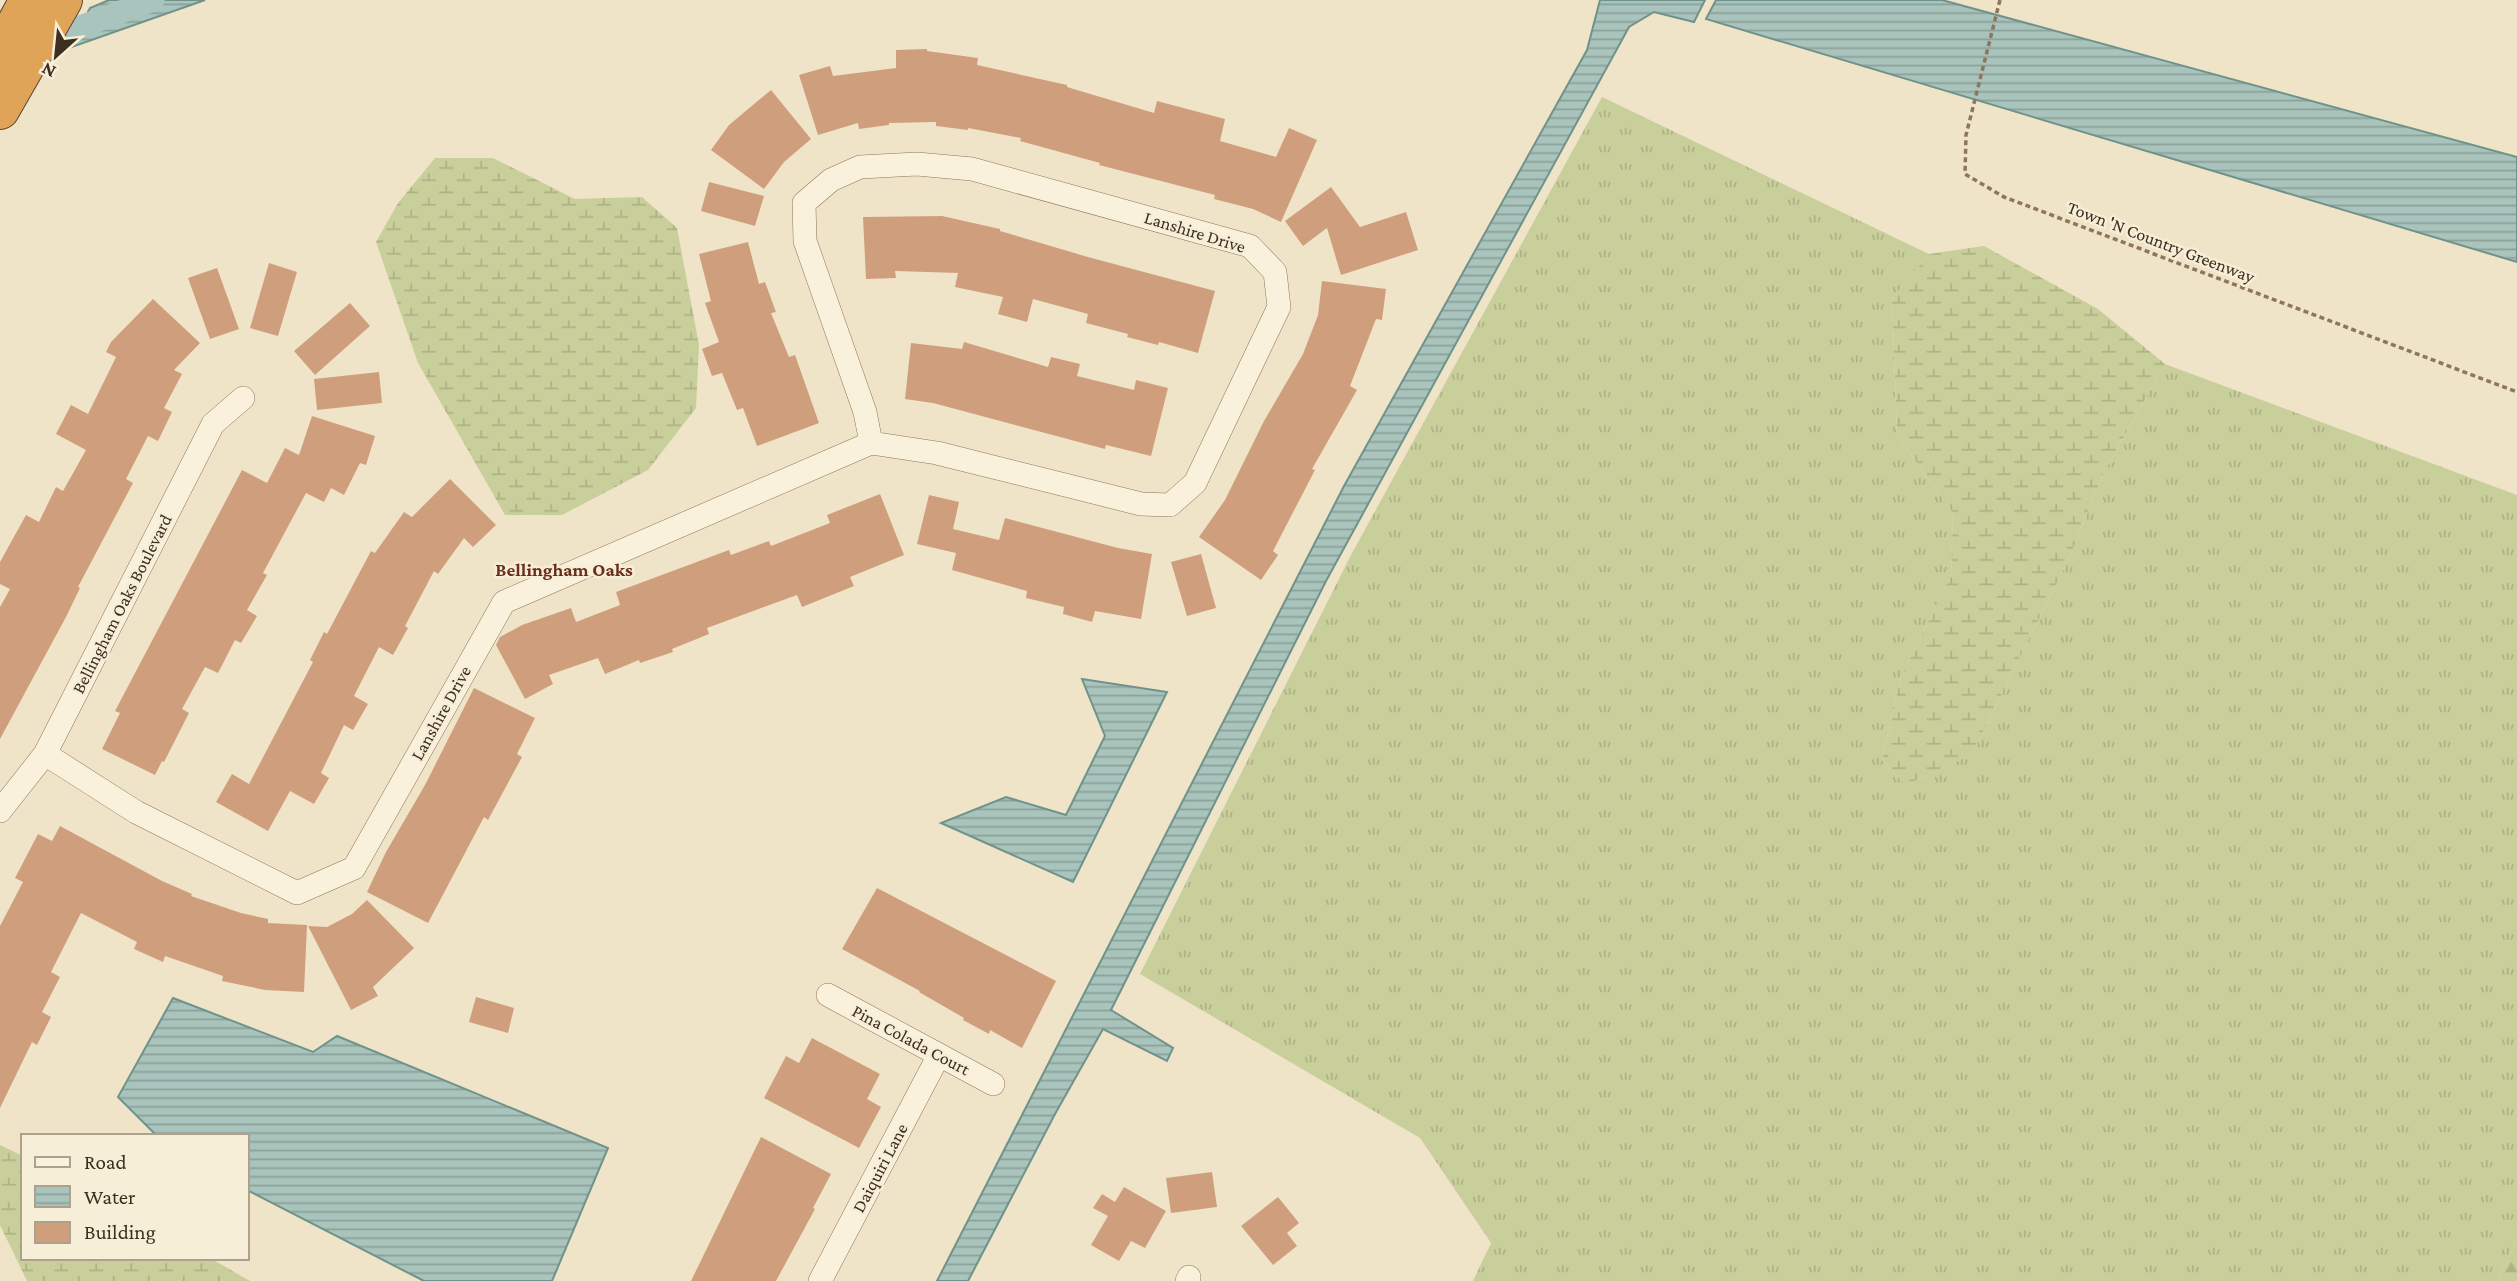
<svg xmlns="http://www.w3.org/2000/svg" width="2517" height="1281" viewBox="0 0 2517 1281" font-family="'Crimson Pro',serif">
	<style>
		.grass { fill: url(#grass-tufts) }
		.forest { fill: url(#forest-firs) }
		.wetland { fill: url(#wetland-marsh) }
		.water { fill: url(#water-rules); stroke: #6f938a; stroke-width: 2 }
		.lines { fill: none; stroke-linecap: round; stroke-linejoin: round }
		.canal { stroke: #a9c4bc; stroke-width: 23 }
		.building { fill: #cf9f7d }
		.street-casing { stroke: #8d765c; stroke-width: 24 }
		.highway-casing { stroke: #5b4430; stroke-width: 40 }
		.path { stroke: #8d765c; stroke-width: 3.5; stroke-dasharray: 5 3.5; stroke-linecap: butt }
		.street { stroke: #faf1dc; stroke-width: 23 }
		.highway { stroke: #e0a458; stroke-width: 38 }
		.labels { text-anchor: middle; stroke-width: 5; stroke-linejoin: round; paint-order: stroke }
		.street-label { font-size: 18px; fill: #3d2e20; stroke: #f7eed8 }
		.neighbourhood-label { font-size: 19px; font-weight: bold; fill: #6b2e1e; stroke: #f7eed8 }
	</style>
	<defs>
		<pattern id="grass-tufts" width="24" height="20" patternUnits="userSpaceOnUse" patternTransform="scale(1.75)"><rect width="24" height="20" fill="#c9cf9b"/><path d="M3 7l-1-3M5 7V3M7 7l1-3M15 17l-1-3M17 17v-4M19 17l1-3" fill="none" stroke="#aeb285"/></pattern>
		<pattern id="forest-firs" width="22" height="20" patternUnits="userSpaceOnUse" patternTransform="scale(1.75)"><rect width="22" height="20" fill="#c9cf9b"/><path d="M5 1l3.5 6h-7zM16 11l3.5 6h-7z" fill="#aeb285"/></pattern>
		<pattern id="wetland-marsh" width="20" height="14" patternUnits="userSpaceOnUse" patternTransform="scale(1.75)"><rect width="20" height="14" fill="#c9cf9b"/><path d="M1 5h8M5 5V1M11 12h8M15 12V8" fill="none" stroke="#aeb285"/></pattern>
		<pattern id="water-rules" width="6" height="5" patternUnits="userSpaceOnUse" patternTransform="scale(1.75)"><rect width="6" height="5" fill="#a9c4bc"/><path d="M0 2.5h6" fill="none" stroke="#8ba098"/></pattern>
	</defs>
	<rect width="100%" height="100%" fill="#f0e4c8"/>
	<path class="grass" d="M1602,97L1929,254L1892,299L1897,435L1953,513L1951,575L1901,677L1882,760L1906,785L1972,754L2070,556L2103,474L2165,364L2517,495V1240L2497,1281H1473L1491,1243L1420,1138L1140,974L1351,555Z"/>
	<path class="forest" d="M2517,1240V1281H2497Z"/>
	<path class="wetland" d="M435,158H493L575,199L642,197L677,228L699,345L696,408L648,470L562,515H505L418,363L376,242L398,203Z
		M1984,246L2098,309L2165,364L2103,474L2070,556L1972,754L1906,785L1882,760L1901,677L1951,575L1953,513L1897,435L1892,299L1929,254Z
		M0,1145L23,1156V1258H210L250,1281H27L0,1225Z"/>
	<path class="water" d="M109,0H205L69,48L90,8Z
		M1600,0H1705L1694,22L1654,12L1629,27L1326,581L1111,1010L1173,1048L1167,1061L1103,1029L1055,1114L968,1281H937L1344,486L1587,50Z
		M1716,0H1942L2517,157V262L1706,19Z
		M1082,679L1167,692L1073,882L941,823L1006,797L1066,815L1105,736Z
		M173,998L313,1052L337,1036L608,1148L552,1281H424L247,1190V1136H157L118,1097Z"/>
	<g class="lines">
		<path class="canal" d="M39,31L80,27L153,0"/>
	</g>
	<path class="building" d="M927,49V51L978,58L977,65L1067,85V87L1154,113L1157,101L1225,119L1220,141L1276,157L1289,128L1317,140L1281,222L1253,209L1214,199L1215,195L1099,165L1100,163L1020,141L1021,138L968,128V130L936,126V122L889,123V125L859,129L858,123L818,135L799,75L830,66L833,76L896,68V50Z
		M771,90L811,139L784,162L764,189L711,150L729,125Z
		M709,182L764,196L755,226L701,211Z
		M1331,187L1360,227L1406,212L1418,250L1341,275L1327,228L1303,246L1285,221Z
		M942,216L1000,229V231L1088,257L1215,291L1198,353L1159,342L1158,345L1127,337L1128,334L1086,323L1088,314L1033,299L1027,322L998,314L1003,297L955,287L958,273L895,271L896,278L866,279L863,217Z
		M748,242L759,284L765,282L776,312L771,313L789,357L795,355L819,423L757,446L743,408L737,410L722,373L712,376L702,349L719,342L705,303L711,301L699,254Z
		M269,263L297,272L278,336L250,328Z
		M217,268L239,329L210,339L188,278Z
		M1322,281L1386,289L1382,320L1376,319L1350,386L1357,390L1312,469L1315,470L1273,551L1278,555L1261,580L1199,537L1225,500L1264,421L1303,354L1318,315Z
		M153,299L200,343L174,370L182,374L164,408L172,412L158,441L148,436L126,479L133,483L78,587L80,588L66,617L0,739V607L10,589L0,584V562L26,515L39,522L56,487L63,491L86,450L56,434L71,405L88,414L116,357L106,352L111,342Z
		M350,303L370,326L315,375L294,351Z
		M964,342L1048,367L1051,357L1080,364L1077,376L1134,390L1136,380L1168,388L1151,456L1106,445L1105,449L933,403L905,399L911,343L962,349Z
		M379,372L382,403L317,410L314,379Z
		M312,416L375,436L366,465L360,463L344,495L331,488L324,502L306,493L263,573L267,575L247,610L257,616L241,643L235,640L218,673L205,667L182,709L189,713L164,762L162,761L155,775L102,749L120,713L115,711L242,470L267,483L285,448L299,455Z
		M450,479L496,525L473,547L464,538L438,574L434,571L405,626L408,628L393,655L379,647L354,696L368,704L353,730L344,725L321,773L329,778L314,804L290,791L268,831L216,802L232,774L249,784L313,662L310,660L324,632L327,634L371,551L375,553L404,512L412,517Z
		M880,494L904,555L850,577L854,586L802,607L797,595L707,628L709,634L672,649L673,652L640,663L639,660L605,674L598,658L549,675L553,684L525,699L496,645L500,637L522,625L571,608L576,622L620,605L616,592L729,550L731,555L769,541L771,546L830,523L827,515Z
		M929,495L959,502L953,529L999,540L1005,518L1118,548L1152,554L1141,619L1095,611L1092,622L1063,614L1064,607L1026,598L1027,591L952,570L956,553L917,544Z
		M1201,554L1216,608L1187,616L1171,562Z
		M474,688L535,718L517,754L522,757L488,820L484,817L428,923L367,892L386,852L425,785Z
		M60,826L162,881L192,894L191,896L241,913L268,919V923L307,925L304,992L265,990L222,981L223,976L165,956L163,962L134,949L137,942L81,913L51,972L60,977L42,1012L51,1017L37,1045L32,1042L0,1108V926L23,882L15,878L38,834L52,841Z
		M877,888L1056,981L1022,1048L990,1030L989,1034L963,1020L964,1018L919,992L920,991L842,949Z
		M367,900L414,948L373,987L378,996L351,1010L308,926L327,927L352,914Z
		M476,997L514,1008L508,1033L469,1022Z
		M812,1038L880,1074L867,1099L881,1107L859,1148L764,1098L786,1056L799,1063Z
		M761,1137L831,1174L813,1208L815,1209L776,1281H691Z
		M1212,1172L1217,1207L1171,1213L1166,1178Z
		M1124,1187L1166,1211L1145,1248L1131,1241L1119,1261L1091,1245L1108,1216L1093,1208L1102,1194L1115,1202Z
		M1278,1197L1299,1223L1287,1233L1297,1246L1273,1265L1241,1226Z"/>
	<g class="lines">
		<defs>
			<path id="street" d="M917,164L972,169L1250,246L1275,272L1279,307L1195,483L1170,505L1141,504L937,453L871,443L865,412L805,241L804,203L831,180L860,167Z
				M45,754L136,812L297,893L354,868L504,602L871,443
				M0,811L45,754L213,424L243,398
				M828,995L993,1084
				M820,1281L939,1055
				M1187,1281L1189,1277"/>
			<path id="highway" d="M0,53L29,0
				M0,110L63,0"/>
		</defs>
		<use href="#street" class="street-casing"/>
		<use href="#highway" class="highway-casing"/>
		<path class="path" d="M2000,0L1966,135L1965,174L2004,197L2517,392"/>
		<use href="#street" class="street"/>
		<use href="#highway" class="highway"/>
	</g>
	<g class="labels">
		<g class="street-label">
			<text transform="translate(1195 232) rotate(17)" y="6">Lanshire Drive</text>
			<text transform="translate(2161 242) rotate(21)" y="6">Town 'N Country Greenway</text>
			<text transform="translate(122 604) rotate(-63)" y="6">Bellingham Oaks Boulevard</text>
			<text transform="translate(441 713) rotate(-61)" y="6">Lanshire Drive</text>
			<text transform="translate(911 1040) rotate(28)" y="6">Pina Colada Court</text>
			<text transform="translate(880 1168) rotate(-62)" y="6">Daiquiri Lane</text>
		</g>
		<g class="neighbourhood-label">
			<text x="564" y="576">Bellingham Oaks</text>
		</g>
	</g>
	<rect x="21" y="1134" width="228" height="126" fill="#f7eed8" stroke="#ada18e" stroke-width="2"/>
	<rect x="35" y="1157" width="35" height="10" fill="#faf1dc" stroke="#ada18e" stroke-width="2"/>
	<text x="84" y="1169" font-size="21" fill="#3d2e20">Road</text>
	<rect x="35" y="1186" width="35" height="21" fill="url(#water-rules)" stroke="#ada18e" stroke-width="2"/>
	<text x="84" y="1204" font-size="21" fill="#3d2e20">Water</text>
	<rect x="35" y="1222" width="35" height="21" fill="#cf9f7d" stroke="#ada18e" stroke-width="2"/>
	<text x="84" y="1239" font-size="21" fill="#3d2e20">Building</text>
	<g transform="translate(56 56) rotate(207)" stroke="#f7eed8" stroke-width="5" paint-order="stroke">
	<path d="M0-5L12 26L0 18L-12 26Z" fill="#3d2e20"/>
	<text y="-10" font-size="19" font-weight="bold" text-anchor="middle" fill="#3d2e20">N</text>
	</g>
</svg>
